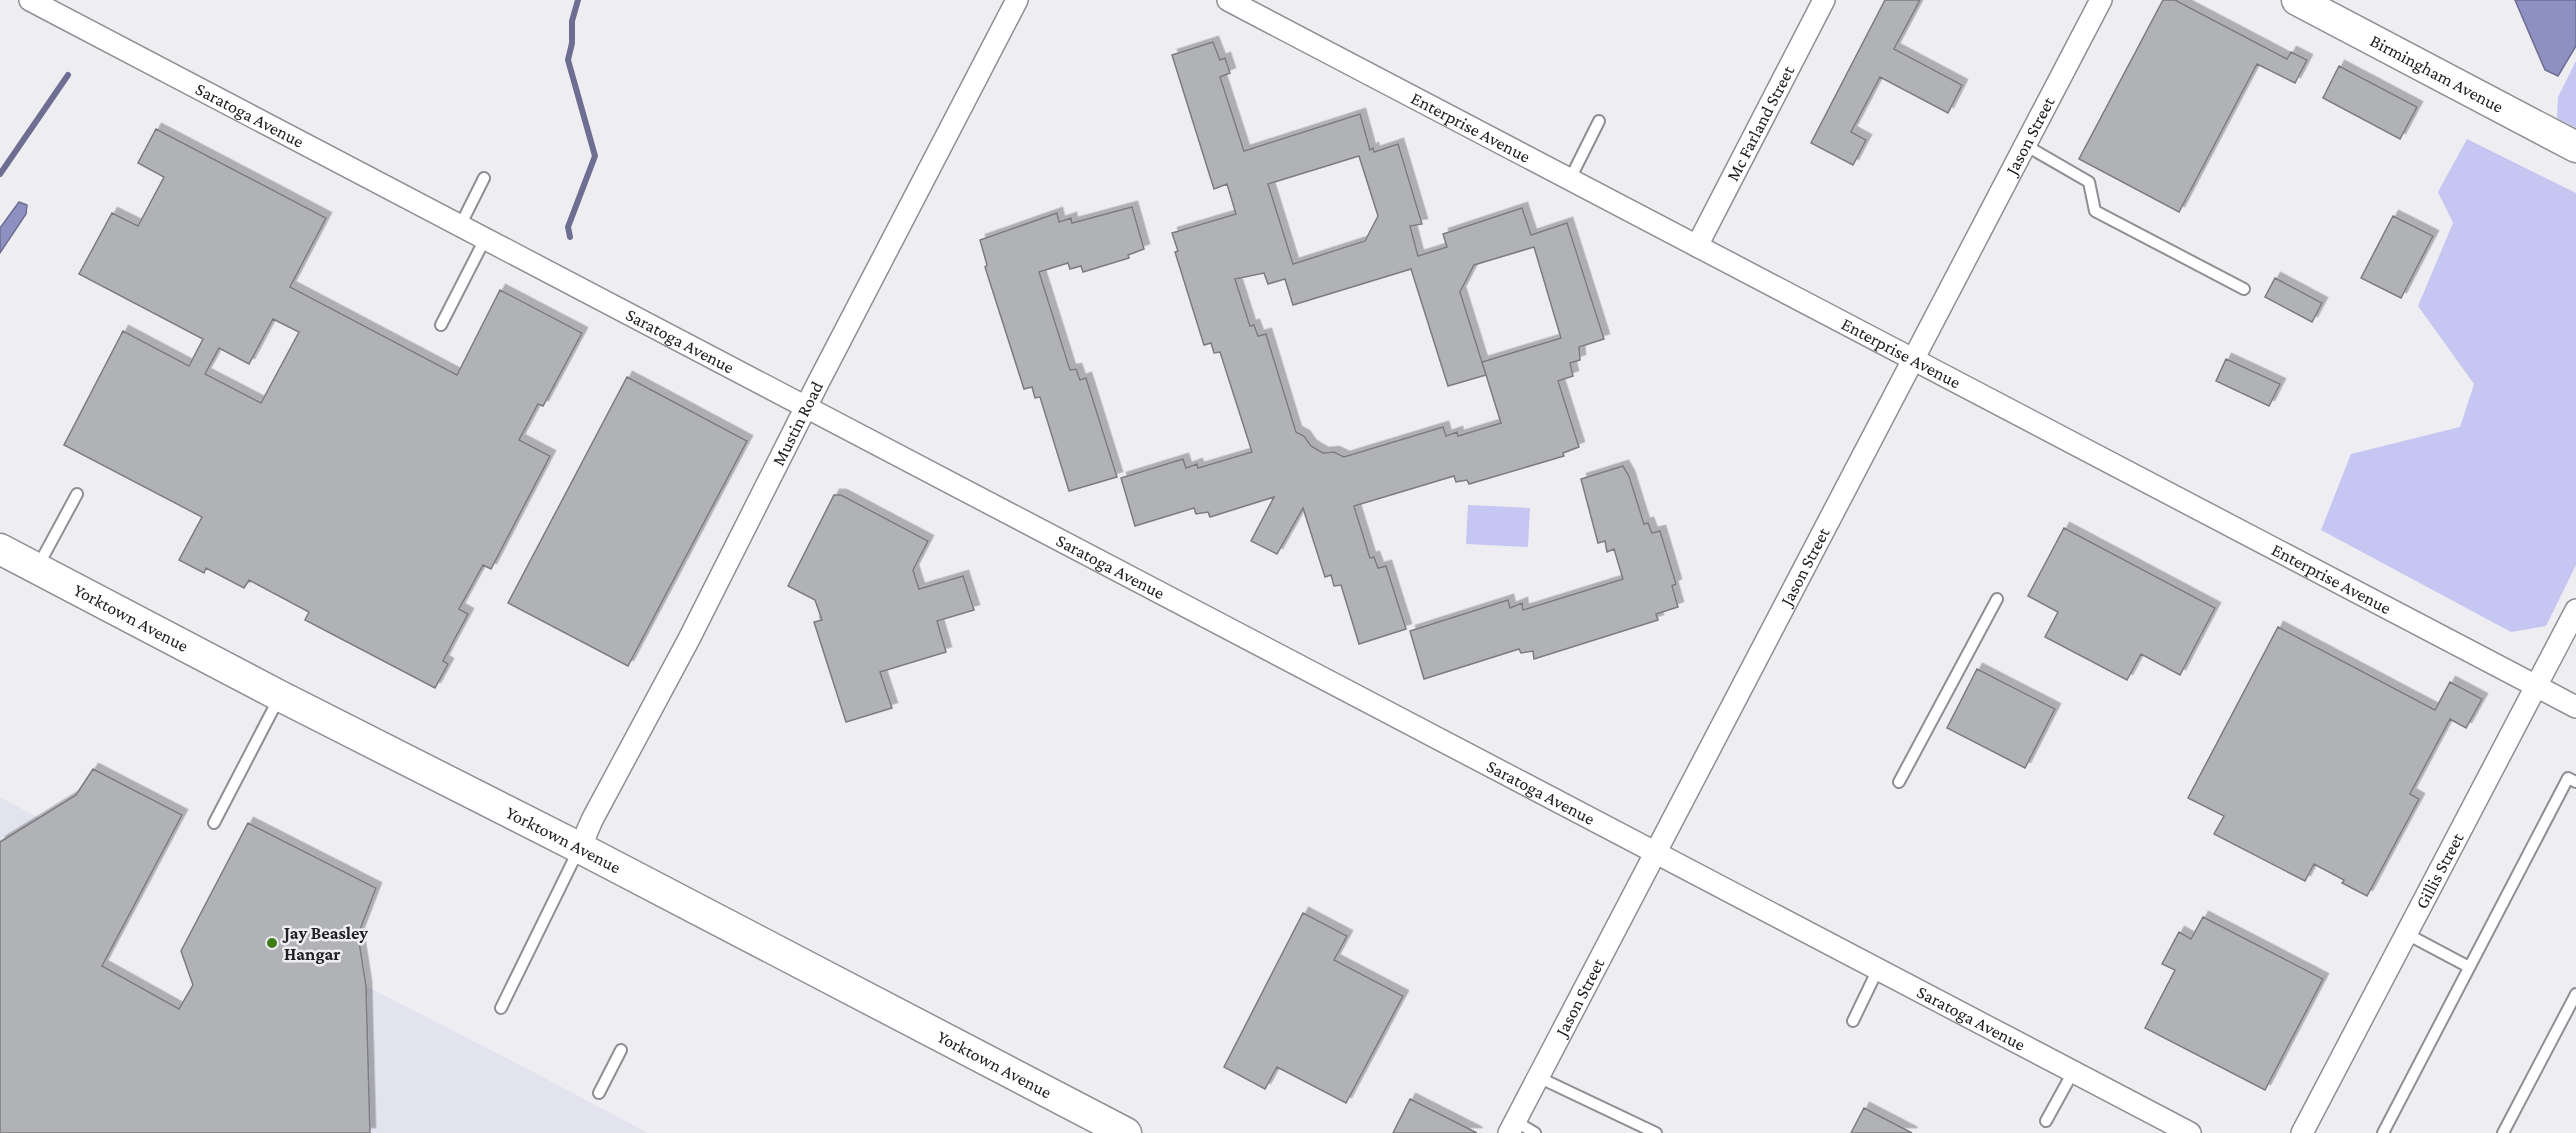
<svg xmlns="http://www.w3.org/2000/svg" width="2576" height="1133" viewBox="0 0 2576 1133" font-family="'Crimson Pro',serif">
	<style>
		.built { fill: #e2e3ee }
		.green { fill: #c5c6f1 }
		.water { fill: #8e90c2; stroke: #6d6e92; stroke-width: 1.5 }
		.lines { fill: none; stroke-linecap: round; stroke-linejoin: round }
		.stream { stroke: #6d6e92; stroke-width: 6 }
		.building { fill: #b1b2b5; stroke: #7c7c80; stroke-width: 1.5; fill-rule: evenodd; filter: url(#shadow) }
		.lane-casing { stroke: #8f8f93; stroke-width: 14 }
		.street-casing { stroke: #8f8f93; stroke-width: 24 }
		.secondary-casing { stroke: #8f8f93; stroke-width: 33 }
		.lane { stroke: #fff; stroke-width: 10 }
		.street { stroke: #fff; stroke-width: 21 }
		.secondary { stroke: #fff; stroke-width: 30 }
		.poi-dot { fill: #417b14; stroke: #eeeef2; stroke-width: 2 }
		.labels { text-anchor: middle; stroke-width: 5; stroke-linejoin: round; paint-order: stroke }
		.street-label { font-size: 18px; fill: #202022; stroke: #eeeef2 }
		.poi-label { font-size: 18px; font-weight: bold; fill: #202022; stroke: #eeeef2; text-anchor: start }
	</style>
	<defs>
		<filter id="shadow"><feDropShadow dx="5.5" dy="-5.5" stdDeviation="0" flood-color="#0004"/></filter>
	</defs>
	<rect width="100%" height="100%" fill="#eeeef2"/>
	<path class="built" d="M0,797L39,818L0,842Z
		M366,986L518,1064L648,1133H370Z"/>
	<path class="green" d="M2576,61V128L2557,118L2558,97Z
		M2467,139L2576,193V565L2546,626L2511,632L2321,530L2351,454L2460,427L2474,384L2418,306L2453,223L2438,192Z
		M1468,505L1530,508L1528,547L1466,544Z"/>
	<path class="water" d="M2515,0H2576V46L2558,76L2545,70Z
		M19,202L27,205L26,214L0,253V228Z"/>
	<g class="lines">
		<path class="stream" d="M0,174L68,75
			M570,237L568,227L595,156L568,60L572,43V21L578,0"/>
	</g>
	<path class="building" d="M1885,0H1920L1894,49L1962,85L1948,113L1880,77L1851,132L1866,140L1853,165L1811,143Z
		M2163,0H2175L2287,59L2291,52L2307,60L2295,83L2257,64L2179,212L2079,159Z
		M1213,42L1220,60L1225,58L1230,73L1220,77L1244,151L1360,114L1370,150L1373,148L1374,152L1398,144L1422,224L1410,226L1418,256L1447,247L1443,234L1522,208L1531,235L1567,223L1604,339L1579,347L1580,360L1570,363L1573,376L1558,381L1579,447L1563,453L1564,456L1469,484L1467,480L1456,482L1454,476L1354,506L1370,558L1374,557L1378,568L1386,566L1406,629L1359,644L1341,585L1334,586L1331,575L1325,577L1303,508L1277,554L1251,541L1274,497L1210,517L1208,512L1196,514L1194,508L1135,526L1121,478L1183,459L1186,468L1197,464L1198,468L1252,452L1220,352L1214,353L1211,343L1204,345L1175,252L1178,251L1172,233L1236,214L1227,184L1214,189L1172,55ZM1359,156L1378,216L1365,241L1293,264L1268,184ZM1534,247L1561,338L1482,362L1501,423L1458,436L1457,432L1446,436L1443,427L1344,457L1334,452L1323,453L1311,446L1304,436L1296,432L1266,334L1258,336L1254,325L1250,326L1235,279L1264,273L1268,284L1285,279L1293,305L1411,269L1448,386L1486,375L1460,292L1474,265Z
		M2339,66L2417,107L2400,139L2323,98Z
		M156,129L326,218L290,287L457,375L500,290L582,333L543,406L538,404L519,440L550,456L491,569L483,565L459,609L468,614L443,661L448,664L435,688L305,620L309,612L249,580L244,588L206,568L204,573L179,560L202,517L64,445L123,331L189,366L203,339L79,274L112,213L138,226L164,177L138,163ZM273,319L299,332L261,403L205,374L219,348L249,364Z
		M1132,207L1144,249L1128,255L1129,258L1083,272L1081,266L1070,269L1068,263L1039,272L1070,370L1076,369L1080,380L1086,378L1117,477L1069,491L1040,397L1035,398L1032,387L1024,389L985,267L987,265L980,240L1057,213L1059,222L1071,218L1072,223Z
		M2393,216L2433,236L2401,298L2361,278Z
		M2275,278L2322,303L2312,322L2265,297Z
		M2226,359L2280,384L2269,406L2216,381Z
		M627,377L747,441L628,666L508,603Z
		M1623,466L1629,476L1644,524L1648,523L1652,533L1660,531L1676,584L1672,586L1678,607L1656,614L1658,620L1534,659L1533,651L1521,653L1519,649L1424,679L1410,631L1508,600L1510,608L1522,603L1523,610L1623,579L1614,549L1607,552L1605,541L1598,543L1581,479Z
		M834,495H841L928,541L913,570L919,589L963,576L974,610L937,621L946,652L880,672L892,708L846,722L814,622L822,620L815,600L788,586Z
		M2064,528L2215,608L2180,675L2141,654L2127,680L2045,637L2058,612L2028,596Z
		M2278,627L2435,710L2450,682L2482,699L2466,728L2450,719L2410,794L2419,799L2367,896L2342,883L2344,880L2314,864L2305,881L2214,834L2224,816L2188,798Z
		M1977,669L2055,709L2025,768L1947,728Z
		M93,769L182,815L102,966L179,1009L193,985L181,951L248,823L376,888L358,935L366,986L370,1133H0V842L76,795Z
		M1303,913L1347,936L1334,960L1403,996L1346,1103L1277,1067L1265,1089L1224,1067Z
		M2203,917L2323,979L2265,1090L2145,1028L2175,970L2162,964L2179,932L2191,939Z
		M1410,1099L1477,1133H1393Z
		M1864,1108L1912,1133H1851Z"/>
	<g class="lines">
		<defs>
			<path id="lane" d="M2025,145L2089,182L2095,211L2244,289
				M1570,179L1599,121
				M460,226L484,178
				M441,325L485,239
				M37,568L77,494
				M1899,782L1997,599
				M214,823L280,696
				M2405,933L2469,967
				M501,1008L579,849
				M1853,1021L1878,969
				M1538,1077L1656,1133
				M599,1093L621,1050
				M1515,1121L1535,1133
				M2046,1121L2073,1072
				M2383,1133L2568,778L2576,782
				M2503,1133L2576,994"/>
			<g id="street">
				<path id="s1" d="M30,0L2190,1133"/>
				<path id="s2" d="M1228,0L2576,707"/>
				<path id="s3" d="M1697,246L1824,0"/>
				<path id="s4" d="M580,848L592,820L689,639L818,383L1017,0"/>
				<path id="s5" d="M1509,1133L2101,0"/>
				<path id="s6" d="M2302,1133L2576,610"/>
			</g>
			<g id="secondary">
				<path id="s7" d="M2297,0L2576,147"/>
				<path id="s8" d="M0,549L280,696L580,848L1126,1133"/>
			</g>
		</defs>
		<use href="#lane" class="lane-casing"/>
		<use href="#street" class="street-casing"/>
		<use href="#secondary" class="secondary-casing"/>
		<use href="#lane" class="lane"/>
		<use href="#street" class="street"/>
		<use href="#secondary" class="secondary"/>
	</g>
	<circle class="poi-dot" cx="272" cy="943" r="6"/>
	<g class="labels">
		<g class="street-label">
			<text dy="6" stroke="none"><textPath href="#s7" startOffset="158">Birmingham Avenue</textPath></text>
			<text dy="6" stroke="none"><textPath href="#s1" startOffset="248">Saratoga Avenue</textPath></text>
			<text dy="6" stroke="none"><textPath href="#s3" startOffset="138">Mc Farland Street</textPath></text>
			<text dy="6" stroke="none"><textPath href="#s2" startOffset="274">Enterprise Avenue</textPath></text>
			<text dy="6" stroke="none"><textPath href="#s5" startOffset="1125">Jason Street</textPath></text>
			<text dy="6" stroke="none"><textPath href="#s1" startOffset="734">Saratoga Avenue</textPath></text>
			<text dy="6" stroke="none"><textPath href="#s2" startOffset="760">Enterprise Avenue</textPath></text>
			<text dy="6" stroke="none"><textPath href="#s4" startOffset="477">Mustin Road</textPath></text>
			<text dy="6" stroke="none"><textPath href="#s5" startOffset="639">Jason Street</textPath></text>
			<text dy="6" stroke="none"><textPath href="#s1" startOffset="1220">Saratoga Avenue</textPath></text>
			<text dy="6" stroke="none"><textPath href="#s2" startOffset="1246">Enterprise Avenue</textPath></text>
			<text dy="6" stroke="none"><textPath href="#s8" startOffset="148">Yorktown Avenue</textPath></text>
			<text dy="6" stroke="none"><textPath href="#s1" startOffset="1706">Saratoga Avenue</textPath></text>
			<text dy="6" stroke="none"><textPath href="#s8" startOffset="634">Yorktown Avenue</textPath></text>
			<text dy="6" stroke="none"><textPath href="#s6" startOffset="296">Gillis Street</textPath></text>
			<text dy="6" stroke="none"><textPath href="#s5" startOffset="153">Jason Street</textPath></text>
			<text dy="6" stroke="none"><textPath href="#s1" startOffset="2192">Saratoga Avenue</textPath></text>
			<text dy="6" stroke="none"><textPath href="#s8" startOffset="1120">Yorktown Avenue</textPath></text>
		</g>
		<g class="poi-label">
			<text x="284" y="939">Jay Beasley<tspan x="284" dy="21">Hangar</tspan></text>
		</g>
	</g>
</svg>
